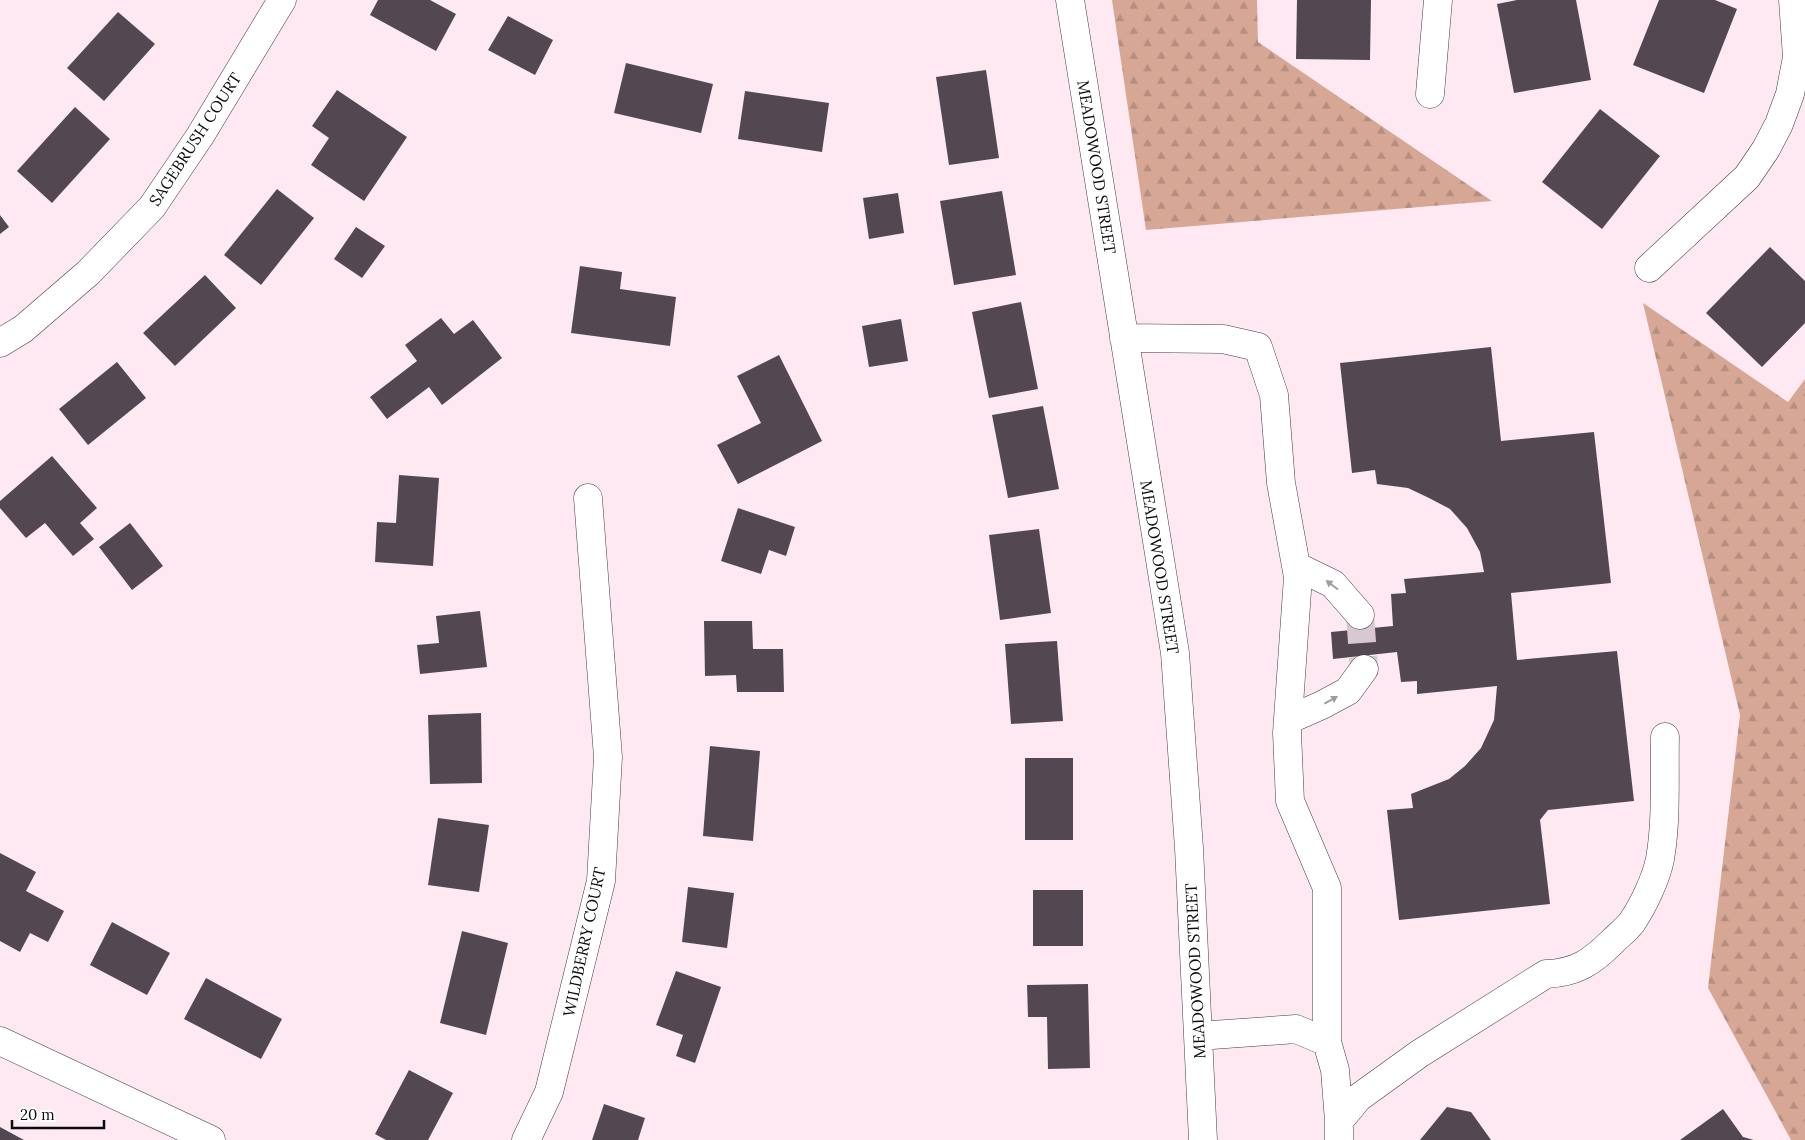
<svg xmlns="http://www.w3.org/2000/svg" width="1805" height="1140" viewBox="0 0 1805 1140" font-family="Lora,serif">
	<style>
		.forest { fill: url(#forest-firs) }
		.building { fill: #534851 }
		.lines { fill: none; stroke-linecap: round; stroke-linejoin: round }
		.minor-tunnel { stroke: #dac8d0; stroke-width: 28; stroke-dasharray: 28 14; stroke-linecap: butt }
		.minor-casing { stroke: #3e3e3e; stroke-width: 29 }
		.minor { stroke: #fff; stroke-width: 28 }
		.oneway { fill: #9d9d9d }
		.labels { text-anchor: middle; stroke-width: 5; stroke-linejoin: round; paint-order: stroke }
		.street-label { font-size: 16px; fill: #0b0b0b; stroke: #fff }
	</style>
	<defs>
		<pattern id="forest-firs" width="22" height="20" patternUnits="userSpaceOnUse" patternTransform="scale(1.25)"><rect width="22" height="20" fill="#d6a795"/><path d="M5 1l3.5 6h-7zM16 11l3.5 6h-7z" fill="#b68e7f"/></pattern>
	</defs>
	<rect width="100%" height="100%" fill="#fee9f3"/>
	<path class="forest" d="M1112,0H1257L1258,42L1492,201L1146,230Z
		M1643,303L1788,402L1805,379V1140H1791L1708,988L1740,715Z"/>
	<path class="building" d="M378,0H430L456,14L436,51L370,15Z
		M1297,0H1371L1370,60L1296,59Z
		M1517,0H1576L1591,80L1514,93L1497,4Z
		M1659,0H1715L1737,9L1704,93L1633,65Z
		M118,12L155,44L104,101L67,68Z
		M508,16L553,40L535,75L488,50Z
		M626,63L713,84L701,133L614,113Z
		M986,70L999,158L949,165L936,77Z
		M337,90L407,137L364,201L311,165L329,138L312,126Z
		M745,91L829,103L822,152L738,139Z
		M75,107L110,139L52,203L17,171Z
		M1600,109L1660,156L1602,229L1542,182Z
		M277,189L314,218L261,285L224,255Z
		M1002,191L1016,275L954,285L940,201Z
		M898,193L904,233L869,239L863,198Z
		M0,215L9,227L0,234Z
		M356,227L385,246L362,278L334,259Z
		M1770,247L1805,281V323L1762,367L1706,313Z
		M580,266L622,272L620,289L676,297L670,346L571,333Z
		M205,275L236,308L175,366L143,333Z
		M1021,302L1038,389L989,398L972,312Z
		M441,318L454,334L473,320L502,358L442,405L429,387L387,419L370,397L417,361L405,345Z
		M901,319L908,361L869,367L862,326Z
		M1491,347L1501,441L1594,432L1611,583L1511,593L1517,660L1617,651L1634,801L1548,810L1540,820L1550,904L1399,920L1387,810L1413,808L1411,794L1449,779L1465,766L1481,748L1494,720L1497,686L1417,694V681L1401,682L1397,652L1333,659L1331,632L1393,626L1391,594L1406,593L1404,579L1484,572L1480,552L1467,528L1450,509L1429,498L1408,488L1377,484L1375,470L1352,473L1340,363Z
		M779,355L822,441L738,484L717,445L761,423L737,376Z
		M117,362L146,398L88,445L59,409Z
		M1043,406L1059,489L1008,498L992,415Z
		M52,456L97,508L80,523L94,539L73,556L45,523L26,538L0,508V501Z
		M399,475L439,478L433,566L375,562L377,522L396,523Z
		M738,508L795,527L786,556L769,550L761,574L721,561Z
		M130,523L163,566L132,590L99,547Z
		M1039,529L1051,613L1000,620L989,535Z
		M480,611L487,667L420,674L417,645L439,643L436,616Z
		M704,621H752L753,649H783L784,692H737L736,675L705,676Z
		M1057,641L1063,721L1011,724L1005,644Z
		M481,713L482,783L430,784L428,715Z
		M710,746L760,751L753,841L703,836Z
		M1025,758H1073V840H1025Z
		M438,818L489,825L479,892L428,885Z
		M0,853L36,872L26,891L64,911L48,942L30,933L20,952L0,941Z
		M688,887L734,893L727,948L682,942Z
		M1033,890H1083V946H1033Z
		M112,922L170,953L147,995L90,965Z
		M462,931L508,943L486,1035L440,1023Z
		M676,971L721,987L695,1063L676,1056L683,1035L656,1025Z
		M206,978L282,1019L261,1059L184,1019Z
		M1088,984L1090,1068L1048,1069L1047,1017H1028L1027,985Z
		M409,1070L453,1093L428,1140H386L375,1134Z
		M604,1104L645,1118L638,1140H592Z
		M1447,1107L1471,1112L1491,1140H1420Z
		M1723,1109L1743,1137L1754,1140H1680Z
		M0,1127L24,1140H0Z"/>
	<g class="lines">
		<path class="minor-tunnel" d="M1360,615L1364,669"/>
		<defs>
			<path id="minor" d="M1070,0L1175,653L1189,848L1203,1140
				M1430,94L1438,0
				M1649,268L1747,177L1766,149L1779,124L1790,94L1797,57L1793,0
				M1124,338L1223,339L1258,347L1274,395L1281,483L1298,577L1287,733L1290,801L1327,888V1042
				M0,343L23,329L88,273L152,207L200,136L282,0
				M1296,566L1333,584L1360,615
				M1288,720L1322,705L1348,691L1364,669
				M1198,1036L1296,1029L1327,1042L1335,1070L1339,1121
				M0,1041L211,1140
				M526,1140L549,1092L601,881L608,757L588,498
				M1339,1140V1121L1358,1098L1419,1054L1546,974C1576,973 1592,962 1613,941C1619,935 1627,929 1632,922C1643,906 1656,879 1660,859C1667,819 1664,777 1665,737"/>
		</defs>
		<use href="#minor" class="minor-casing"/>
		<use href="#minor" class="minor"/>
	</g>
	<defs><path id="oneway-solid" d="M-6-.8H1V-3.2L6.5 0L1 3.2V.8H-6Z" transform="scale(1.25)"/></defs>
	<g class="oneway">
		<use href="#oneway-solid" transform="translate(1332 585) rotate(-143)"/>
		<use href="#oneway-solid" transform="translate(1331 700) rotate(-29)"/>
	</g>
	<g class="labels">
		<g class="street-label">
			<text transform="translate(195 139) rotate(-57)" y="6">SAGEBRUSH COURT</text>
			<text transform="translate(1097 167) rotate(81)" y="6">MEADOWOOD STREET</text>
			<text transform="translate(1160 567) rotate(81)" y="6">MEADOWOOD STREET</text>
			<text transform="translate(584 942) rotate(-78)" y="6">WILDBERRY COURT</text>
			<text transform="translate(1195 971) rotate(-93)" y="6">MEADOWOOD STREET</text>
		</g>
	</g>
	<path d="M12 1120v8h92v-8" fill="none" stroke="#0b0b0b" stroke-width="2.5"/>
	<text x="20" y="1120" font-size="15" fill="#0b0b0b" stroke="#ffffff" stroke-width="4" paint-order="stroke">20 m</text>
</svg>
